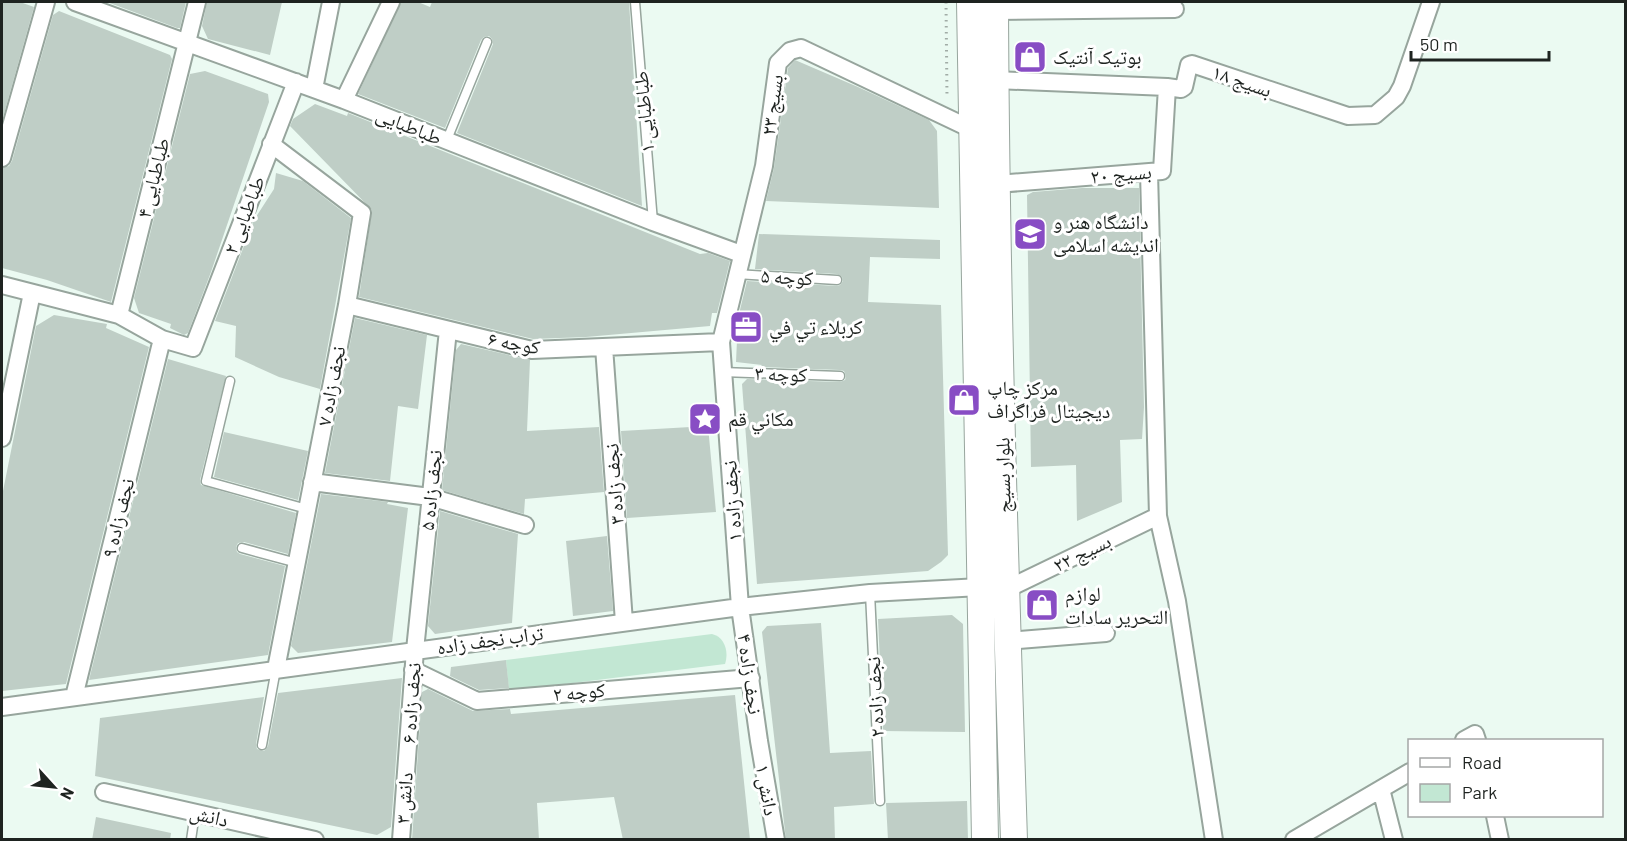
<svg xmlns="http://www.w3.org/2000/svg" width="1627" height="841" viewBox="0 0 1627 841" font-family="Barlow,'Noto Naskh Arabic',sans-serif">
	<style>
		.green { fill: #c2e7d3 }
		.building { fill: #bfcec6 }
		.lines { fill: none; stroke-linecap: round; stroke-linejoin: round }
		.service-casing { stroke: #97a59d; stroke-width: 11 }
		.minor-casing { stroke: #97a59d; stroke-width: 20 }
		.primary-casing { stroke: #97a59d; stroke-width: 28 }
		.path { stroke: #a1aca6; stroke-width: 3; stroke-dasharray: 1.5 4.5; stroke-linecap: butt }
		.service { stroke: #fff; stroke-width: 8 }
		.minor { stroke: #fff; stroke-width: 16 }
		.primary { stroke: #fff; stroke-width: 26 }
		.labels { text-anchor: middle; stroke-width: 6; stroke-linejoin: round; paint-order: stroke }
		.poi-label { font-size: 20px; fill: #1e2320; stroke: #fff; text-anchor: start }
		.street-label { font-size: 20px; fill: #1e2320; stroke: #fff }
	</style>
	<rect width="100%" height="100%" fill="#ebfaf2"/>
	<path class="green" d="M712,634C725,637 729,652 725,664L509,691L506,660Z"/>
	<path class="building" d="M2,2H20L34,7L2,121Z
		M107,2H186L180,28H177Z
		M207,2H282L270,55L208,39L202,26Z
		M401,2H418L430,7L432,2H629L642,206L457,133L493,44L492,39L489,36L484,37L481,40L445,128L358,94Z
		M59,11L170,55L172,59L111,302L47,280L2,268V168L9,166L12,161L53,15Z
		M795,60L858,87L929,120L937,131L939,208L766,201L774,168L788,68Z
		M205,71L268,94L269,102L211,272L188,333L184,335L170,328L171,324L139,313L134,298L190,74Z
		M315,104L347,116L348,113L700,254L708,253L730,261L717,313H712L710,326L586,337L533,339L359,297L372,210L290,126L293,119Z
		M276,173L303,181L351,218L320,389L279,377L235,357L236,326L215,321L254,220L274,189Z
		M1082,188H1139L1144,407L1142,439L1120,440L1122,502L1077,521L1076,465L1031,467L1027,195L1033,192Z
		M759,234L940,240V259L870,257L868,302L941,305L948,555L941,562L928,571L757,584L742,384L747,379L840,382L845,380L846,376L844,371L840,370L760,367L762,365L736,362L738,318L747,281L837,286L840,285L843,281L842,277L837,274L755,269Z
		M54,315L107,324L106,328L149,347L66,684L2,691V496L36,326Z
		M355,318L427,335L418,409L398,406L390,481L325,473Z
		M461,344L530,360L527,431L599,427L604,492L525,499L524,514L442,490L456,350Z
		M168,359L226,376L200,480L201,485L296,513L288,554L244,542L238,543L236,547L237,552L240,554L285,566L268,655L89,680Z
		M708,426L716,512L627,518L621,431Z
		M224,432L308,451L298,500L214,477Z
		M321,494L388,502L387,504L408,508L392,642L298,653L291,646Z
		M440,511L518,534L512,623L435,634L428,626Z
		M607,536L613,611L573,616L566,541Z
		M952,615L963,624L965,732L883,731L878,619Z
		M821,623L830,753L871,751L874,804L834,807L835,840H786L762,632L767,626Z
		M506,660L509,688L479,690L450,676L451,667Z
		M402,678L391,827L377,835L95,776L100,718L264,697L256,744L257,749L264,751L268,746L278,693Z
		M428,689L473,711L510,709L511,714L735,695L750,840H623L614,797L537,803L539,840H412L422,692Z
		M967,801L968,840H888L886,803Z
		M96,817L171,833L170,840H92Z"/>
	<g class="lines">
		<defs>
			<path id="service" d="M635,2L653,222
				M446,142L487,42
				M736,274L837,280
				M722,372L840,376
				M230,381L206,481L307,509
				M242,548L297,563
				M870,593L880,801
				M262,745L276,669
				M191,840L195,813"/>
			<path id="minor" d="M75,2L344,100L653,222L741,254
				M995,11L1175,9
				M995,80L1167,87L1181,89L1184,87L1189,65L1192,64L1348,116L1375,115L1396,97L1402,86L1431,2
				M314,89L331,2
				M344,100L391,2
				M271,144L362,213L347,305L276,669
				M2,158L46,2
				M1149,172L1158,516L1177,601L1214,840
				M997,184L1162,171L1167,87
				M2,285L119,315L162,339L193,348L296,82
				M347,305L532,350L721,342
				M119,315L197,2
				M604,347L624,622
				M2,438L32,293
				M312,482L430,497L525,525
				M1005,590L1158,516
				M1007,641L1106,633
				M413,670L477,701L751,678
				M74,697L162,339
				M2,707L740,607L870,593L980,587
				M1464,740L1475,734L1477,740
				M1381,789L1394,840
				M104,792L315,840
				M1495,816L1500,840
				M401,840L415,650L448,330
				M776,840L759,741L740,607L721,342L764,166L778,63L790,51L801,48L971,129
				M1294,840L1410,772"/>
			<path id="primary" d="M970,2L985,840
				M995,2C996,281 1005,560 1014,840"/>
		</defs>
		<use href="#service" class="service-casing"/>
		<use href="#minor" class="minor-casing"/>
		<use href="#primary" class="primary-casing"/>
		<path class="path" d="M946,2L947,98"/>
		<use href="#service" class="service"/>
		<use href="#minor" class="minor"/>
		<use href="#primary" class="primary"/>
	</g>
	<defs>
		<symbol id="shop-square" viewBox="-11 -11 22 22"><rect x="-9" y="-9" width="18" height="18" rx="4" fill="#884dc4" stroke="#fff"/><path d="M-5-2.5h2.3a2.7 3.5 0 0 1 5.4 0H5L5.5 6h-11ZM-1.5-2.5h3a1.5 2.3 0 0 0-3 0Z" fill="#fff"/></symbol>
		<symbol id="university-square" viewBox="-11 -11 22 22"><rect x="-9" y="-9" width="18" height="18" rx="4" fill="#884dc4" stroke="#fff"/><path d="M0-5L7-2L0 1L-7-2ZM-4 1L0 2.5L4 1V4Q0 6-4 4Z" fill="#fff"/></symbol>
		<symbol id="office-square" viewBox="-11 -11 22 22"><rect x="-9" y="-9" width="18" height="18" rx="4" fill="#884dc4" stroke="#fff"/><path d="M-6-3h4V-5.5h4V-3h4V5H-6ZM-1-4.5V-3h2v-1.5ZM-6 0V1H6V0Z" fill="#fff"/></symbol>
		<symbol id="sight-square" viewBox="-11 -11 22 22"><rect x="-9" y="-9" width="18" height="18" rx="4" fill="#884dc4" stroke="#fff"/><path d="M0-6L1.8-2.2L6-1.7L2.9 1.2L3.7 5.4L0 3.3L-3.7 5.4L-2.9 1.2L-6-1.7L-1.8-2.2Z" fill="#fff"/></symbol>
	</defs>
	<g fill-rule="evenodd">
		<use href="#shop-square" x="1011" y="38" width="38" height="38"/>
		<use href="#university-square" x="1011" y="215" width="38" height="38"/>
		<use href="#office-square" x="727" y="308" width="38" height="38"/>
		<use href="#shop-square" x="945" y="381" width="38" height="38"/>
		<use href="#sight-square" x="686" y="400" width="38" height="38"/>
		<use href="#shop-square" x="1023" y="586" width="38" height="38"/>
	</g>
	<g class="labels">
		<g class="poi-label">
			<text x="1053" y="64">بوتیک آنتیک</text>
			<text x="1053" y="229">دانشگاه هنر و<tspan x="1053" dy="23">اندیشه اسلامی</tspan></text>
			<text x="769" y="334">كربلاء تي في</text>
			<text x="987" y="395">مرکز چاپ<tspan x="987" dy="23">دیجیتال فراگراف</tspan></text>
			<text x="728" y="426">مكاني قم</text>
			<text x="1065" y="601">لوازم<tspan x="1065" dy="23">التحریر سادات</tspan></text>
		</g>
		<g class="street-label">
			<text transform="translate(1242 81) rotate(19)" y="7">بسیج ۱۸</text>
			<text transform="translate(772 105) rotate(-82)" y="7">بسیج ۲۳</text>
			<text transform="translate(644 112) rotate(-95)" y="7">طباطبایی ۱</text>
			<text transform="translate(409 126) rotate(22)" y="7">طباطبایی</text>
			<text transform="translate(1121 174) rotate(-5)" y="7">بسیج ۲۰</text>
			<text transform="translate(153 178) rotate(-76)" y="7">طباطبایی ۴</text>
			<text transform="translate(244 215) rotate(-69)" y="7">طباطبایی ۲</text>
			<text transform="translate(787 277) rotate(3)" y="7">کوچه ۵</text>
			<text transform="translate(514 343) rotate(10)" y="7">کوچه ۶</text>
			<text transform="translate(781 374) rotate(2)" y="7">کوچه ۳</text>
			<text transform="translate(331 386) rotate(-79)" y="7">نجف زاده ۷</text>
			<text transform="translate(1003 475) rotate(-91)" y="7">بلوار بسیج</text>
			<text transform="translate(614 484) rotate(-94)" y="7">نجف زاده ۳</text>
			<text transform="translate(431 490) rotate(-84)" y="7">نجف زاده ۵</text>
			<text transform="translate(732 501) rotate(-94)" y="7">نجف زاده ۱</text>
			<text transform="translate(118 518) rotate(-76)" y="7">نجف زاده ۹</text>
			<text transform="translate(1082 553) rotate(-26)" y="7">بسیج ۲۲</text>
			<text transform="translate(490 640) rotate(-8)" y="7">تراب نجف زاده</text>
			<text transform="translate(750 674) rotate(82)" y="7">نجف زاده ۴</text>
			<text transform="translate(579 692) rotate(-5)" y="7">کوچه ۲</text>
			<text transform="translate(875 697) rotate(-93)" y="7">نجف زاده ۲</text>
			<text transform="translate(411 703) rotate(-86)" y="7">نجف زاده ۶</text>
			<text transform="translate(767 790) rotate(80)" y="7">دانش ۱</text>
			<text transform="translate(404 798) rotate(-86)" y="7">دانش ۳</text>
			<text transform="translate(209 816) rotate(13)" y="7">دانش</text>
		</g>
	</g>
	<rect width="1627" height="841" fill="none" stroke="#1e2320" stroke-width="6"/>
	<rect x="1408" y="739" width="195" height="78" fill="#ffffff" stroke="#a5a7a6" stroke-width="1.5"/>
	<rect x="1420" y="758" width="30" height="9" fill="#ffffff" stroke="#a5a7a6" stroke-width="1.5"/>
	<text x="1462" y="769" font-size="18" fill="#1e2320">Road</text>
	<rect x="1420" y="784" width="30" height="18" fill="#c2e7d3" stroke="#a5a7a6" stroke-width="1.5"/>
	<text x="1462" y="799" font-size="18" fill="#1e2320">Park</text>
	<g transform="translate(54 787) rotate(117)" stroke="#ffffff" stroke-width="4.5" paint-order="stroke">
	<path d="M0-4.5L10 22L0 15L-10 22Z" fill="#1e2320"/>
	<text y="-9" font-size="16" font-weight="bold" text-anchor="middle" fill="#1e2320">N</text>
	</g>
	<path d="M1411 51v9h138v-9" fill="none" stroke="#1e2320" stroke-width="3"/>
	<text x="1420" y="51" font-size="18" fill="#1e2320" stroke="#ffffff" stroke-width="4.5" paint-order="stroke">50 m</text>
</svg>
